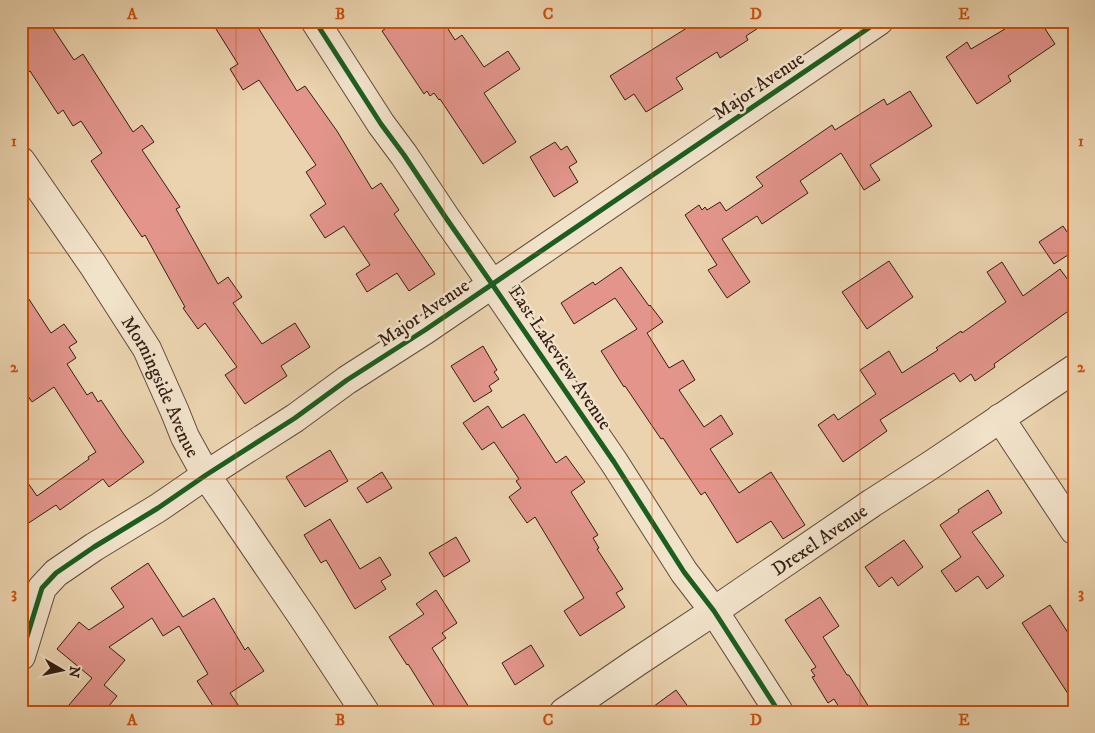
<svg xmlns="http://www.w3.org/2000/svg" width="1095" height="733" viewBox="0 0 1095 733" font-family="'IM FELL DW Pica',serif">
	<style>
		.building { fill: #e3958c; stroke: #341d13 }
		.lines { fill: none; stroke-linecap: round; stroke-linejoin: round }
		.minor-casing { stroke: #624a3a; stroke-width: 30 }
		.minor { stroke: #f1e2ca; stroke-width: 28 }
		.cycleway-casing { stroke: #f1e2ca; stroke-width: 8 }
		.cycleway { stroke: #1b5e20; stroke-width: 5 }
		.grid { fill: none; stroke: #cd500d; stroke-width: 1; stroke-opacity: 0.55 }
		.labels { text-anchor: middle; stroke-width: 5; stroke-linejoin: round; paint-order: stroke }
		.street-label { font-size: 19px; fill: #341d13; stroke: #f1e2ca }
		.neatline { fill: none; stroke: #cd500d; stroke-width: 2 }
		.grid-label { font-size: 16px; text-anchor: middle; font-weight: bold; fill: #cd500d }
	</style>
	<rect width="100%" height="100%" fill="#ead3ae"/>
	<filter id="stains"><feTurbulence type="fractalNoise" baseFrequency=".004" numOctaves="4"/><feColorMatrix values="0 0 0 0 .2 0 0 0 0 .09 0 0 0 0 .02 0 0 0 .5 -.17"/></filter>
	<radialGradient id="worn" r=".72"><stop offset=".6" stop-color="#630" stop-opacity="0"/><stop offset="1" stop-color="#630" stop-opacity=".3"/></radialGradient>
	<path class="building" d="M37,21H48L74,60L83,54L133,132L142,125L154,142L142,150L180,207L176,209L218,284L228,277L242,297L233,303L262,344L295,323L310,347L281,366L287,376L245,404L225,375L237,367L205,323L198,329L183,308L185,307L145,235L142,237L91,161L102,153L81,121L73,126L63,110L58,114L30,71L21,77V32Z
		M211,21H254L297,91L305,86L337,131L372,189L381,183L399,210L394,214L435,274L409,291L397,273L367,292L356,274L370,265L344,226L325,238L310,215L326,204L306,172L316,165L259,80L243,90L230,69L238,64Z
		M396,21H443L455,40L462,35L484,67L508,51L520,69L484,93L516,142L483,164L440,99L439,100L434,93L430,96L427,91L424,94L382,31Z
		M698,21H769L746,36L748,40L720,58L717,52L676,78L683,89L646,112L634,94L625,100L610,76Z
		M1000,21H1040L1055,44L1008,76L1011,81L977,104L946,57L967,42L971,49L1005,29Z
		M910,91L932,126L870,165L880,180L864,190L841,153L800,181L808,193L762,224L757,216L722,239L750,282L727,298L708,270L717,265L685,215L699,205L702,210L705,207L707,210L720,202L726,211L763,186L756,177L832,125L835,130L884,99L887,105Z
		M555,142L561,150L567,146L577,162L569,167L578,182L554,197L530,157Z
		M1063,226L1074,242V251L1054,264L1039,242Z
		M889,261L913,297L867,329L842,292Z
		M1002,262L1023,296L1060,269L1074,288V307L994,364L995,367L975,381L971,374L960,382L954,373L880,420L887,431L843,462L818,425L834,414L838,420L876,394L860,370L889,351L902,373L938,350L936,348L961,331L962,333L1006,302L987,272Z
		M621,267L649,306L650,305L663,322L647,333L669,368L683,360L695,380L679,390L704,427L721,415L733,434L710,449L739,493L771,472L805,525L783,539L771,521L737,543L705,492L701,495L663,438L661,439L625,386L624,387L601,351L637,329L615,298L574,324L561,303L593,282L595,285Z
		M21,287L51,333L64,324L77,342L69,347L76,358L67,364L87,395L92,392L98,402L101,400L123,433L144,462L109,487L103,479L60,510L56,505L21,528V473L37,496L89,459L88,457L96,452L54,387L32,402L21,386Z
		M483,346L497,370L494,372L499,379L489,386L492,391L474,402L451,366Z
		M488,406L502,428L524,414L556,463L566,456L585,482L571,492L598,535L593,538L599,548L597,549L623,589L616,593L625,607L580,636L564,611L584,598L535,517L527,523L509,497L521,488L516,481L519,479L494,442L482,450L463,423Z
		M330,450L348,481L305,507L286,477Z
		M382,472L392,488L367,503L357,488Z
		M988,490L1002,513L972,532L1004,576L987,589L978,576L956,592L941,571L961,557L940,525L959,512L958,510Z
		M330,519L360,569L380,557L391,575L381,581L386,589L355,609L326,560L321,563L304,535Z
		M456,537L470,561L444,577L429,553Z
		M904,540L923,567L898,586L892,577L879,587L865,567Z
		M148,563L183,617L214,598L245,650L248,647L264,671L230,693L243,712H217L197,681L208,674L179,626L163,636L152,618L109,647L125,660L104,685L117,696L104,712H63L92,678L57,649L79,622L89,630L124,607L111,588Z
		M436,590L457,623L442,633L446,638L432,648L472,712H438L408,664L407,665L389,637L424,614L416,604Z
		M820,597L839,626L823,637L847,675H849L872,712H842L834,699L828,703L812,677L815,676L811,670L816,667L785,620Z
		M1050,605L1074,642V703L1022,623Z
		M531,645L544,666L515,685L502,663Z
		M676,690L692,712H646Z"/>
	<g class="lines">
		<defs>
			<g id="minor">
				<path d="M315,21L381,124L404,155L446,218L492,284L614,462L684,572L714,611L779,712"/>
				<path id="s1" d="M21,161L93,265L147,349L175,412L185,437L206,475L304,619L365,712"/>
				<path d="M1000,418L1074,530"/>
				<path d="M21,656L42,588L56,573L94,547L158,508L206,475L295,418L347,380L425,330L879,21"/>
				<path id="s2" d="M564,712L637,662L714,611L872,503L931,465L1074,369"/>
			</g>
		</defs>
		<use href="#minor" class="minor-casing"/>
		<use href="#minor" class="minor"/>
		<defs>
			<path id="cycleway" d="M315,21L381,124L404,155L446,218L492,284L614,462L684,572L714,611L779,712
				M21,656L42,588L56,573L94,547L158,508L206,475L295,418L347,380L425,330L879,21"/>
		</defs>
		<use href="#cycleway" class="cycleway-casing"/>
		<use href="#cycleway" class="cycleway"/>
	</g>
	<path class="grid" d="M236,21V712M444,21V712M652,21V712M860,21V712M21,253H1074M21,479H1074"/>
	<g class="labels">
		<g class="street-label">
			<text transform="translate(758 85) rotate(-34)" y="7">Major Avenue</text>
			<text transform="translate(423 312) rotate(-34)" y="7">Major Avenue</text>
			<text transform="translate(561 357) rotate(56)" y="7">East Lakeview Avenue</text>
			<text dy="7" stroke="none"><textPath href="#s1" startOffset="266">Morningside Avenue</textPath></text>
			<text dy="7" stroke="none"><textPath href="#s2" startOffset="308">Drexel Avenue</textPath></text>
		</g>
	</g>
	<rect width="1095" height="733" fill="none" stroke="#ead3ae" stroke-width="55"/>
	<g transform="translate(62 670) rotate(99)" stroke="#f1e2ca" stroke-width="4" paint-order="stroke">
	<path d="M0-4L9 19L0 12L-9 19Z" fill="#341d13"/>
	<text y="-8" font-size="14" font-weight="bold" text-anchor="middle" fill="#341d13">N</text>
	</g>
	<rect x="28" y="28" width="1040" height="678" class="neatline"/>
	<g class="grid-label">
		<text x="132" y="19">A</text>
		<text x="340" y="19">B</text>
		<text x="548" y="19">C</text>
		<text x="756" y="19">D</text>
		<text x="964" y="19">E</text>
		<text x="14" y="146">1</text>
		<text x="1081" y="146">1</text>
		<text x="14" y="372">2</text>
		<text x="1081" y="372">2</text>
		<text x="14" y="598">3</text>
		<text x="1081" y="598">3</text>
		<text x="132" y="725">A</text>
		<text x="340" y="725">B</text>
		<text x="548" y="725">C</text>
		<text x="756" y="725">D</text>
		<text x="964" y="725">E</text>
	</g>
	<rect width="100%" height="100%" filter="url(#stains)"/>
	<rect width="100%" height="100%" fill="url(#worn)"/>
</svg>
